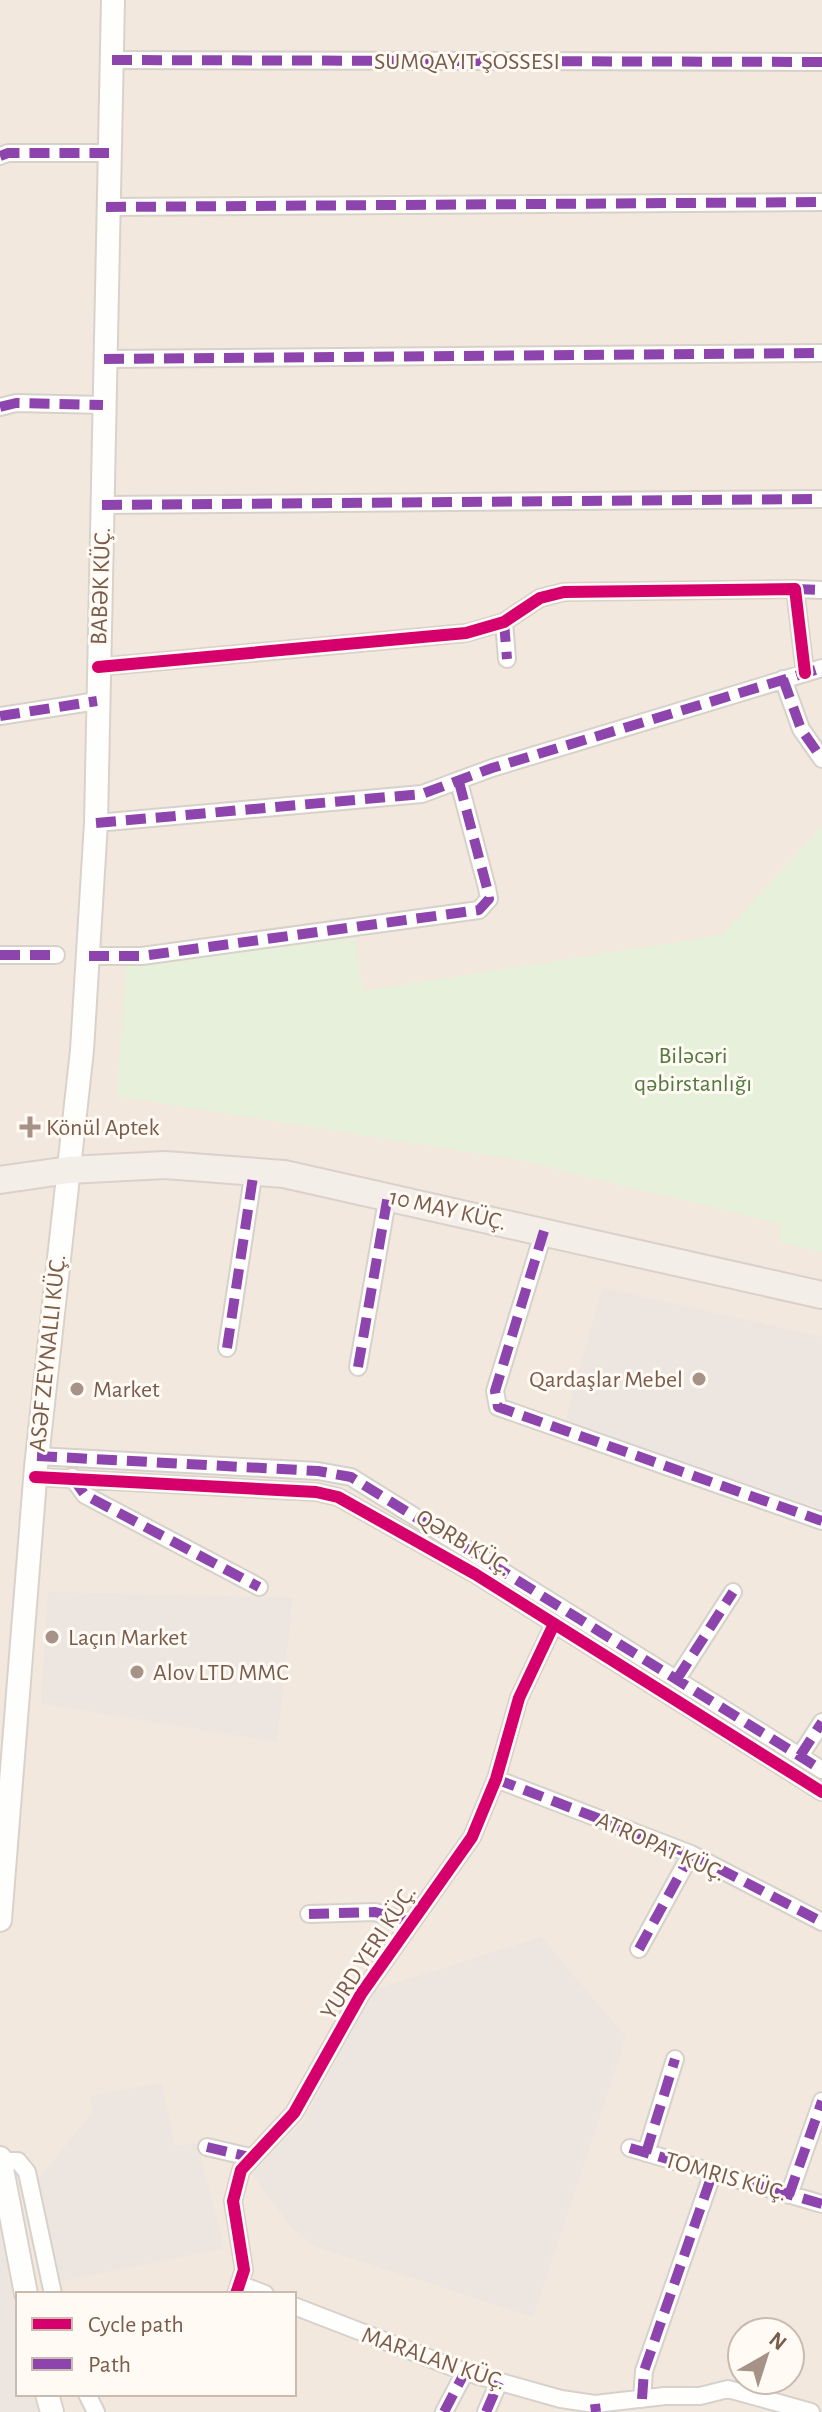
<svg xmlns="http://www.w3.org/2000/svg" width="822" height="2412" viewBox="0 0 822 2412" font-family="'Alegreya Sans',sans-serif">
	<style>
		.residential { fill: #f2e8de; fill-rule: evenodd }
		.industrial { fill: #ede5e0 }
		.green { fill: #e7f0db }
		.lines { fill: none; stroke-linecap: round; stroke-linejoin: round }
		.stream { stroke: #d0e8ea; stroke-width: 4 }
		.minor-casing { stroke: #d7d1cb; stroke-width: 20 }
		.secondary-casing { stroke: #d9d2cb; stroke-width: 26 }
		.primary-casing { stroke: #dad1cc; stroke-width: 30 }
		.minor { stroke: #fefefd; stroke-width: 16 }
		.secondary { stroke: #fefefd; stroke-width: 22 }
		.primary { stroke: #f3eee8; stroke-width: 26 }
		.quiet { stroke: #8e44ad; stroke-width: 10; stroke-dasharray: 20 10; stroke-linecap: butt }
		.cycleway-casing { stroke: #fffaf3; stroke-width: 17 }
		.cycleway { stroke: #d6006c; stroke-width: 12 }
		.poi-dot { fill: #a69286; stroke: #fffaf3; stroke-width: 3 }
		.labels { text-anchor: middle; stroke-width: 6; stroke-linejoin: round; paint-order: stroke }
		.street-label { font-size: 24px; fill: #7a5c4d; stroke: #fffaf3 }
		.park-label { font-size: 24px; fill: #537a41; stroke: #fffaf3 }
		.poi-label { font-size: 24px; fill: #7a5c4d; stroke: #fffaf3; text-anchor: start }
	</style>
	<rect width="100%" height="100%" fill="#f9f5f0"/>
	<path class="residential" d="M0,0H822V2412H0ZM18,2294H294V2394H18ZM742,2332H790V2380H742Z"/>
	<path class="industrial" d="M602,1288L822,1337V1509L565,1422Z
		M48,1592L293,1598L277,1742L41,1703Z
		M541,1937L626,2037L533,2317L314,2246L293,2229L251,2173L303,2122L374,1990Z
		M161,2083L175,2146L197,2143L224,2248L61,2281L37,2180L93,2112L90,2096Z
		M0,2229L18,2326V2394H33L37,2412H0Z"/>
	<path class="green" d="M822,826V1252L779,1242L781,1224L519,1160L117,1096L126,966L355,938L363,991L722,935Z"/>
	<g class="lines">
		<path class="stream" d="M383,1506L474,1563
			M638,1665L822,1781"/>
		<defs>
			<path id="minor" d="M112,60L822,62
				M0,156L8,153H109
				M106,207L822,202
				M104,359L822,353
				M0,407L16,403L103,405
				M102,505L822,499
				M795,589L822,590
				M504,622L507,659
				M98,667L466,633L504,622L540,598L564,592L795,589L805,673
				M783,679L801,729L822,759
				M0,716L97,701
				M96,823L422,794L492,768L822,668
				M0,955H56
				M89,956H142L479,910L489,899L487,888L459,782
				M544,1231L495,1391L498,1407L822,1521
				M227,1348L254,1170
				M358,1367L388,1195
				M37,1456L318,1471L351,1477L822,1770
				M35,1477L316,1492L338,1497L475,1574L822,1792
				M72,1477L85,1495L259,1587
				M677,1679L733,1592
				M800,1756L822,1722
				M496,1779L691,1854L822,1922
				M309,1914L375,1912L411,1922
				M639,1949L691,1854
				M207,2147L250,2157
				M630,2148L822,2204
				M646,2153L675,2059
				M0,2161H18L27,2172L53,2294
				M789,2195L822,2101
				M242,2285L265,2294
				M236,2294L244,2270L233,2201L241,2170L294,2113L361,1994L472,1837L496,1779L519,1698L554,1624
				M294,2306L465,2372L561,2399L595,2404L665,2396H700L728,2389L811,2412
				M87,2394L96,2412
				M642,2399L644,2371L713,2172
				M444,2412L465,2372
				M486,2412L499,2382"/>
			<path id="secondary" d="M0,1920L36,1467L82,1050L96,823L113,0
				M0,2158L26,2294
				M47,2394L52,2412"/>
			<path id="primary" d="M0,1180L69,1170L165,1165L284,1174L822,1295"/>
		</defs>
		<use href="#minor" class="minor-casing"/>
		<use href="#secondary" class="secondary-casing"/>
		<use href="#primary" class="primary-casing"/>
		<use href="#minor" class="minor"/>
		<use href="#secondary" class="secondary"/>
		<use href="#primary" class="primary"/>
		<path class="quiet" d="M112,60L822,62
			M0,156L8,153H109
			M106,207L822,202
			M104,359L822,353
			M0,407L16,403L103,405
			M102,505L822,499
			M795,589L822,590
			M504,622L507,659
			M783,679L801,729L822,759
			M0,716L97,701
			M96,823L422,794L492,768L822,668
			M0,955H56
			M89,956H142L479,910L489,899L487,888L459,782
			M544,1231L495,1391L498,1407L822,1521
			M227,1348L254,1170
			M358,1367L388,1195
			M37,1456L318,1471L351,1477L822,1770
			M72,1477L85,1495L259,1587
			M677,1679L733,1592
			M800,1756L822,1722
			M496,1779L691,1854L822,1922
			M309,1914L375,1912L411,1922
			M639,1949L691,1854
			M207,2147L250,2157
			M630,2148L822,2204
			M646,2153L675,2059
			M789,2195L822,2101
			M642,2399L644,2371L713,2172
			M595,2404L596,2412
			M444,2412L465,2372
			M486,2412L499,2382"/>
		<defs>
			<path id="cycleway" d="M98,667L466,633L504,622L540,598L564,592L795,589L805,673
				M35,1477L316,1492L338,1497L475,1574L822,1792
				M236,2294L244,2270L233,2201L241,2170L294,2113L361,1994L472,1837L496,1779L519,1698L554,1624"/>
		</defs>
		<use href="#cycleway" class="cycleway-casing"/>
		<use href="#cycleway" class="cycleway"/>
	</g>
	<g class="poi-dot">
		<path d="M26 1115h8v8h8v8h-8v8h-8v-8h-8v-8h8z"/>
		<circle cx="699" cy="1379" r="8"/>
		<circle cx="77" cy="1389" r="8"/>
		<circle cx="52" cy="1637" r="8"/>
		<circle cx="137" cy="1672" r="8"/>
	</g>
	<g class="labels">
		<g class="street-label">
			<text x="467" y="69">SUMQAYIT ŞOSSESI</text>
			<text transform="translate(100 586) rotate(-88)" y="8">BABƏK KÜÇ.</text>
			<text transform="translate(448 1209) rotate(13)" y="8">10 MAY KÜÇ.</text>
			<text transform="translate(47 1353) rotate(-84)" y="8">ASƏF ZEYNALLI KÜÇ.</text>
			<text transform="translate(464 1542) rotate(31)" y="8">QƏRB KÜÇ.</text>
			<text transform="translate(661 1846) rotate(24)" y="8">ATROPAT KÜÇ.</text>
			<text transform="translate(368 1952) rotate(-57)" y="8">YURD YERI KÜÇ.</text>
			<text transform="translate(726 2176) rotate(16)" y="8">TOMRIS KÜÇ.</text>
			<text transform="translate(434 2358) rotate(19)" y="8">MARALAN KÜÇ.</text>
		</g>
		<g class="park-label">
			<text x="693" y="1063">Biləcəri<tspan x="693" dy="28">qəbirstanlığı</tspan></text>
		</g>
		<g class="poi-label">
			<text x="46" y="1135">Könül Aptek</text>
			<text x="683" y="1387" text-anchor="end">Qardaşlar Mebel</text>
			<text x="93" y="1397">Market</text>
			<text x="68" y="1645">Laçın Market</text>
			<text x="153" y="1680">Alov LTD MMC</text>
		</g>
	</g>
	<rect x="16" y="2292" width="280" height="104" fill="#fffaf3" stroke="#cabbb1" stroke-width="2"/>
	<rect x="32" y="2318" width="40" height="12" fill="#d6006c" stroke="#cabbb1" stroke-width="2"/>
	<text x="88" y="2332" font-size="24" fill="#7a5c4d">Cycle path</text>
	<rect x="32" y="2358" width="40" height="12" fill="#8e44ad" stroke="#cabbb1" stroke-width="2"/>
	<text x="88" y="2372" font-size="24" fill="#7a5c4d">Path</text>
	<g transform="translate(766 2356) rotate(39)"><circle r="38" fill="#fffaf3" stroke="#cabbb1" stroke-width="2"/>
	<path d="M0-6L14 30L0 20L-14 30Z" fill="#a69286"/>
	<text y="-12" font-size="22" font-weight="bold" text-anchor="middle" fill="#7a5c4d">N</text>
	</g>
</svg>
